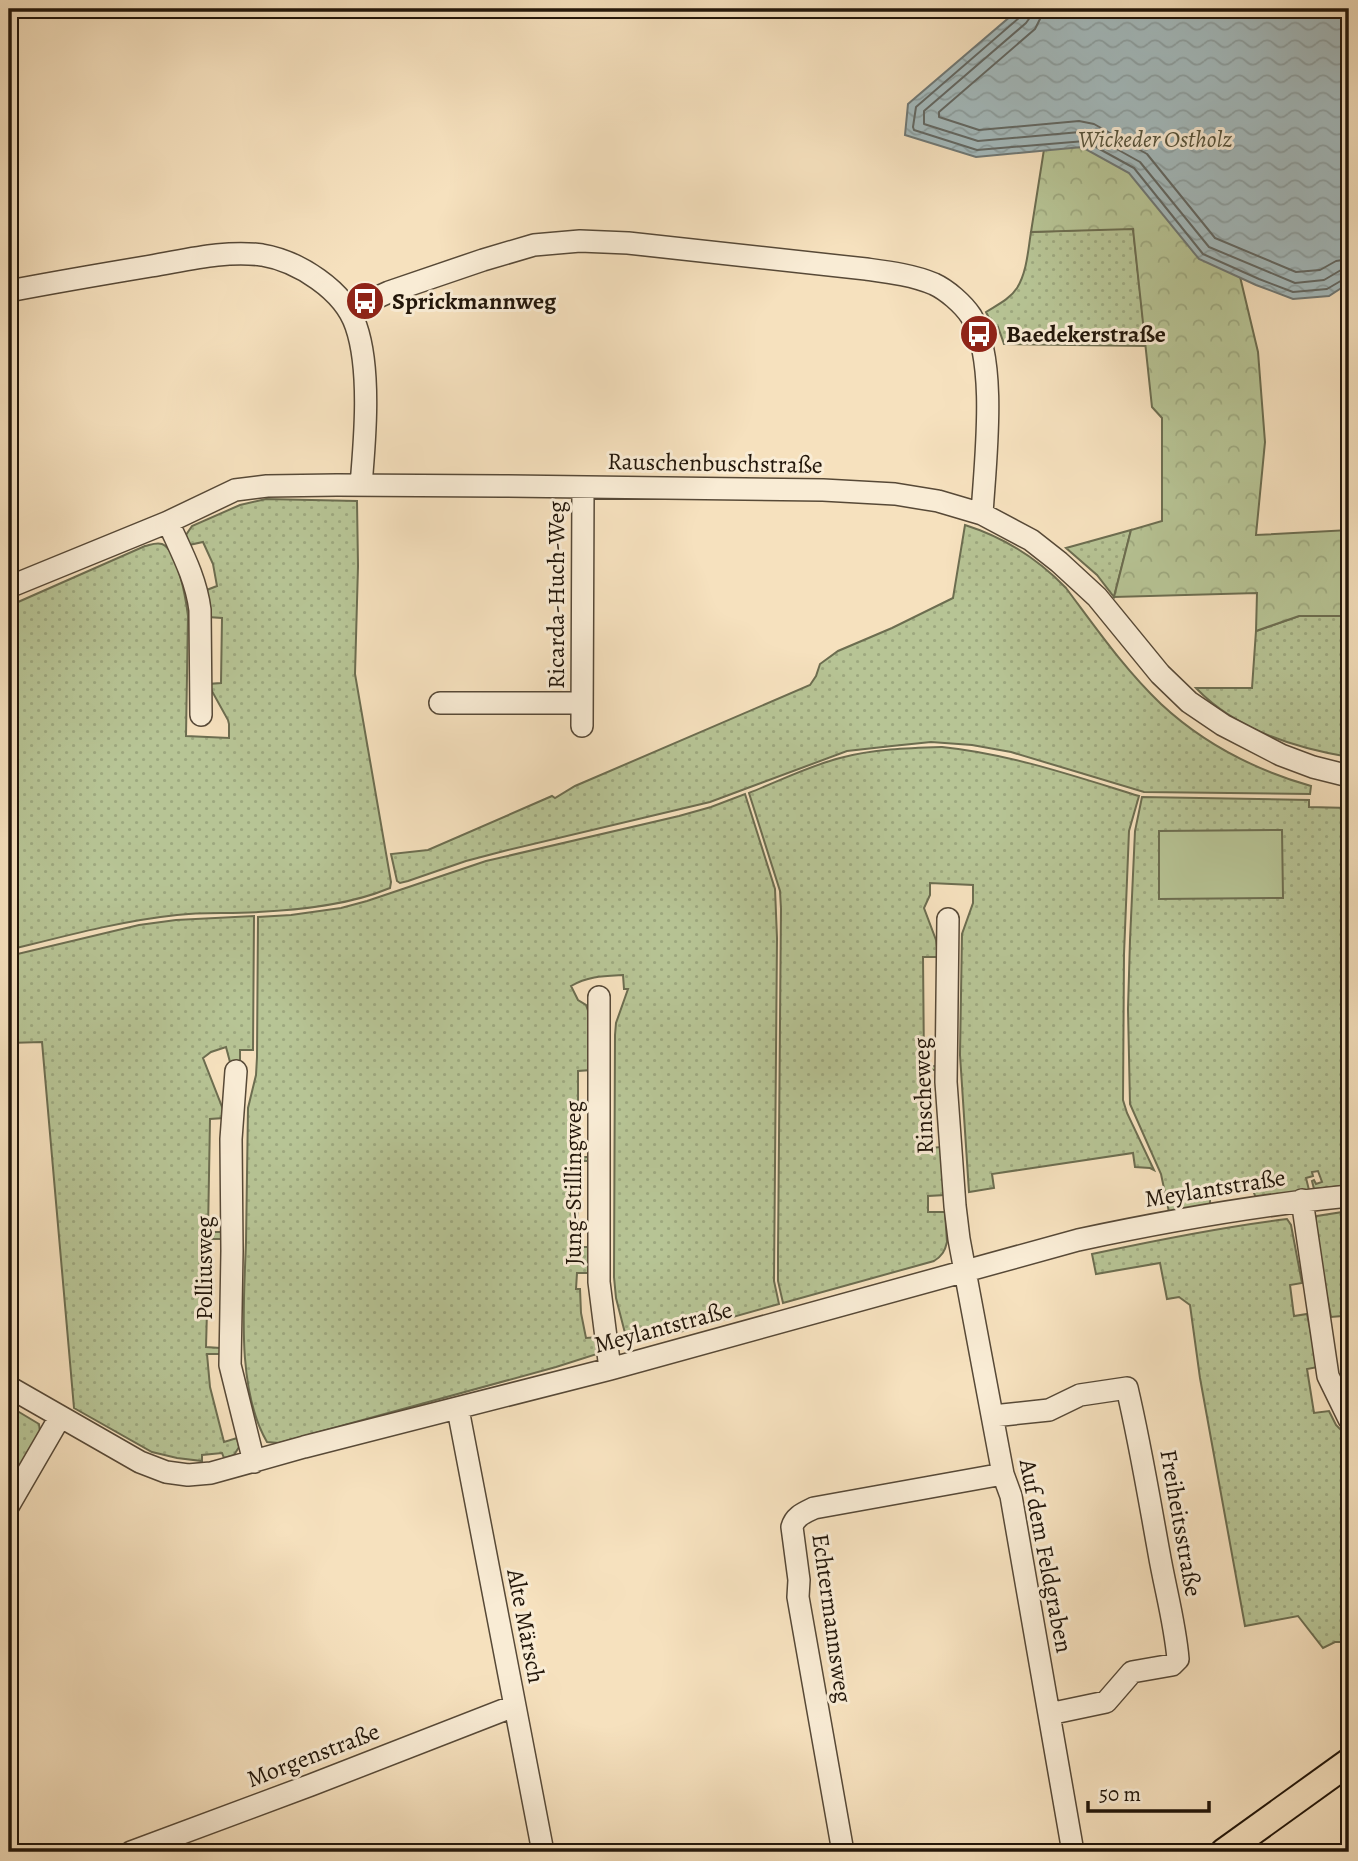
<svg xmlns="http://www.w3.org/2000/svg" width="1358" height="1861" viewBox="0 0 1358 1861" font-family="Alegreya,serif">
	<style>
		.grass { fill: url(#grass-dots); stroke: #6c6d50; stroke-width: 2 }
		.forest { fill: url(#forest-crowns); stroke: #6c6d50; stroke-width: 2 }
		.pitch { fill: #b7c495; stroke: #6c6d50; stroke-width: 2 }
		.water { fill: url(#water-waves); stroke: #6f7875; stroke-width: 2 }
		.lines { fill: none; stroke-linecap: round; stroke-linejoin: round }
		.shore { stroke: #626864; stroke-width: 2 }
		.minor-casing { stroke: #574937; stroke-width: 24 }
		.major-casing { stroke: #22160a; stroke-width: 30 }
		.minor { stroke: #f9ecd5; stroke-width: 21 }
		.major { stroke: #f6e1be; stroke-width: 26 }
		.labels { text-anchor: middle; stroke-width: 6; stroke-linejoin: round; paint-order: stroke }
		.park-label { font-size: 24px; font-style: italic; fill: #56533b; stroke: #f9ecd5 }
		.poi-label { font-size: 24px; font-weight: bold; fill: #22160a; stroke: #f9ecd5; text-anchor: start }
		.street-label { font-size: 24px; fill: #22160a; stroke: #f9ecd5 }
	</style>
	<defs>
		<pattern id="grass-dots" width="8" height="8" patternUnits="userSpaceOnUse" patternTransform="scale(1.75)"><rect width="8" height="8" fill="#b7c495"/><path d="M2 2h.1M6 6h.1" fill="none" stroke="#9da87f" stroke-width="1.8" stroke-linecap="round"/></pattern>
		<pattern id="forest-crowns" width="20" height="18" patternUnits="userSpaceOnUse" patternTransform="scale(1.75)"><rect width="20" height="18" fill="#b7c495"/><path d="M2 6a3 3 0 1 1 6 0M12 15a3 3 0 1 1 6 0" fill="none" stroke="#9da87f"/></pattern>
		<pattern id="water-waves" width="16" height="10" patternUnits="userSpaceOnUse" patternTransform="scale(1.75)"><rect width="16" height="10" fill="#a3babd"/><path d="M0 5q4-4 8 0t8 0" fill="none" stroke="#8c9fa1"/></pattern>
	</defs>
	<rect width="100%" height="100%" fill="#f6e1be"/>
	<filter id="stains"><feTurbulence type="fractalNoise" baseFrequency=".00286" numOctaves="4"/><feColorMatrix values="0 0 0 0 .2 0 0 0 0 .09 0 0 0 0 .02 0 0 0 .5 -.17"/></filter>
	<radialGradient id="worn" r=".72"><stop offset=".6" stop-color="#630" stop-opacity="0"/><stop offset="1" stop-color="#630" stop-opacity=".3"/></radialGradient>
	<path class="grass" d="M1133,228L1146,346L1004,344L998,327L994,328L986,312C997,305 1010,299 1017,288C1027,272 1028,250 1031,232Z
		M266,499L357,501L358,566L355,674L391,882L390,888C349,905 302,910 258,912C231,914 204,912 177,915C120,921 65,936 9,950V606L145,546C150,545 156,542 162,544C178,550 186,600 188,616L186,736L229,738V724L228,720L208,684L221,683L222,618L208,617L204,591L217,586L213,564L203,542L189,545L186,535L192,526L240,505Z
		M965,525C1003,537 1038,559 1066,588C1096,628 1125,670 1161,704C1204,744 1255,770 1311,786L1310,794L1144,792L1011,752L972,745L931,742L892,746L847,751L710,802L504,851L466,861L408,881L400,883L397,881L391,854L428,850L552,796L555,798L575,786L810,685L816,676L820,664L838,651L892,628L953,598Z
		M1131,530L1114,597L1097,575L1066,548Z
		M1299,616H1349V757C1294,748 1235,729 1196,688H1252L1256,631Z
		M942,747C1010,754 1074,776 1139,796L1129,831L1124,954L1123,1100L1127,1113L1154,1170L1150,1168L1135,1167L1133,1153L992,1174L994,1188L969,1192L960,1055L962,934L973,903V885L930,883V895L924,908L936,940L938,957H923L924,1066H938L937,1070H925L924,1081L928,1148L942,1147L945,1195L928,1196V1212H945L947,1242C945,1251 942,1256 934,1261L783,1303L778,1281V1252L781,909L780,891L749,793C779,781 809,766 840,758C873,749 908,748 942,747Z
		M745,794L775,889L777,938L774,1281L779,1304L651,1340L634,1343L626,1337L616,1298L614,1277L615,1035L616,1023L628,989H624L623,975C604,976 588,976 571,986L578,1000L586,1005L591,1019V1070L578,1071V1157H591V1161H577L578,1247H591V1273H577L576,1289H580L581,1313L586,1338L599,1337V1350L597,1354L556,1367L279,1443L267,1442C236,1389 244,1302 246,1242C247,1198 247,1153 248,1108L256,1075L257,1057L258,917L291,915L341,908L367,901L486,861L679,816L711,807Z
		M1142,797L1309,800V807L1349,808V1185L1314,1189L1312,1181L1314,1180L1316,1184L1322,1182L1318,1171L1312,1172L1313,1176L1306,1178L1309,1190L1256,1198L1252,1188L1210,1192V1206L1169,1212L1161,1174L1130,1104L1128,1009L1130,940L1135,831Z
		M254,916L253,1050H240V1063L230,1062L226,1047L211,1052L203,1058L224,1112V1118L210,1119L208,1232H222V1239H209L206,1347L220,1348L221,1354H207L210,1387L224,1442L237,1438L239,1447L234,1455L224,1458L222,1453L202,1455V1461L177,1458L152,1452L74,1408L42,1042L9,1043V956L139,925L176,920Z
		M1349,1211V1304L1341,1305L1342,1316L1331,1317L1323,1277L1315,1219L1317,1216Z
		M1287,1219L1291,1225L1302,1283L1290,1285L1294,1316L1307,1314L1318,1367L1307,1369L1314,1413L1329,1411L1336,1425L1349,1438V1642H1335L1323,1648L1298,1616L1245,1626L1200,1378L1190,1305L1179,1297L1167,1299L1160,1263L1096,1274L1092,1254C1157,1240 1221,1227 1287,1219Z
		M9,1406L39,1424L40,1432L9,1490Z"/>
	<path class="forest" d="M1349,9L1237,264L1258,352L1265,442L1256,535L1349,530V616H1299L1256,631L1257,593L1114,597L1131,530L1162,521V418L1152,407L1133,229L1031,232L1045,143Z"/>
	<path class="pitch" d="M1282,830L1283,898L1159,899V831Z"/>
	<path class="water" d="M1019,9H1349V283L1329,296L1293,299L1256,285L1199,259L1129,173L1082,147L976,157L905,135L908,104Z"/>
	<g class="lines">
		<path class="shore" d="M1022,9L1020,17L916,107L913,127L914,130L977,150L1085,141L1134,168L1203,254L1259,279L1293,292L1327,289L1344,279L1349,278
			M1031,9V16L1026,23L924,111V124L978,141L1080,132L1088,133L1140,162L1209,247L1295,283L1324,280L1341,270L1349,269
			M1042,9L1040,19L1035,29L939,112V117L979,130L1079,121L1094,124L1147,154L1215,238L1296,272L1320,270L1336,261L1349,259"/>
		<defs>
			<path id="minor" d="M9,291C56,282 103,274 151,266C187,260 225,250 262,255C298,261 344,290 356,326C371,369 365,439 361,485
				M349,310L389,292L483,260L534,245L580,241L628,243L866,269C888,272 913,275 934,284C947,290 963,304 971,316C998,361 985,462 982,514
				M168,522C181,551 196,578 200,610L201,715
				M9,587L168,522L235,490L267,486L337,485L503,486L823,490L895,494L938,501L982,514L1031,540L1059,562L1097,597L1160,674L1189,702L1223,725L1281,755L1313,767L1349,776
				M440,703H582
				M582,726L583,488
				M948,919L946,1082L955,1206L959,1239L1003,1474L1011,1496L1073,1852
				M599,997V1282L610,1369
				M236,1071L231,1139L232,1251L230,1365L254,1462
				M1302,1200L1328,1376L1349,1419
				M9,1387L140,1462L166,1472L188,1475L211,1473L304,1447L610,1369L1078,1240C1167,1221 1258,1205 1349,1196
				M458,1409L543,1852
				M993,1416L1049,1410L1080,1395L1127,1388C1140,1443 1149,1498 1159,1553C1165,1588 1175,1623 1178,1659L1172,1665L1132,1672L1106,1702L1049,1714
				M9,1505L60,1417
				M131,1852L311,1785L514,1706
				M843,1852L798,1597L799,1580L792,1527C795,1516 804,1513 814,1508L1003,1474"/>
			<path id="major" d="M1224,1852L1349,1762"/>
		</defs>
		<use href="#minor" class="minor-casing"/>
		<use href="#major" class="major-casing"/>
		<use href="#minor" class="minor"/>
		<use href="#major" class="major"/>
	</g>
	<defs>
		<symbol id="bus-disc" viewBox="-11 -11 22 22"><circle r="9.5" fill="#8f2418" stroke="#f9ecd5"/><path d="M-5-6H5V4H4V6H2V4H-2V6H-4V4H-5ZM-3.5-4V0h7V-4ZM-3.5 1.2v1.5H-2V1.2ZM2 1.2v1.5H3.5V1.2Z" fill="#fff"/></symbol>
	</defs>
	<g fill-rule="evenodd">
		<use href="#bus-disc" x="343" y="279" width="44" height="44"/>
		<use href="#bus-disc" x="957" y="312" width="44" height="44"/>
	</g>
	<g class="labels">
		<g class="park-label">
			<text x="1155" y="147">Wickeder Ostholz</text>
		</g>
		<g class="poi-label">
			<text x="392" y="309">Sprickmannweg</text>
			<text x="1006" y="342">Baedekerstraße</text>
		</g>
		<g class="street-label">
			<text transform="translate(715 463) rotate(1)" y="8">Rauschenbuschstraße</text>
			<text transform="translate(556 595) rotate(-90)" y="8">Ricarda-Huch-Weg</text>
			<text transform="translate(923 1096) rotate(-92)" y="8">Rinscheweg</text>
			<text transform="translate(573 1183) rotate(-90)" y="8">Jung-Stillingweg</text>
			<text transform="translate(1215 1188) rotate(-9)" y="8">Meylantstraße</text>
			<text transform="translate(204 1268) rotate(-90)" y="8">Polliusweg</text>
			<text transform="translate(663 1327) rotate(-15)" y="8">Meylantstraße</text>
			<text transform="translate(1181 1523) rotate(80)" y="8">Freiheitsstraße</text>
			<text transform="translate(1046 1556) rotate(79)" y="8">Auf dem Feldgraben</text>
			<text transform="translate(832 1618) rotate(82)" y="8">Echtermannsweg</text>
			<text transform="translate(526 1626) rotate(79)" y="8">Alte Märsch</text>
			<text transform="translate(313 1755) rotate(-21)" y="8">Morgenstraße</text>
		</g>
	</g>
	<rect width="1358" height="1861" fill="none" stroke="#f6e1be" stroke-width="35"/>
	<rect x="10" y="10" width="1337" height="1840" fill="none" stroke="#22160a" stroke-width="3.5"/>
	<rect x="18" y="18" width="1323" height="1826" fill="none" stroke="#22160a" stroke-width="2"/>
	<path d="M1088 1801v10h121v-10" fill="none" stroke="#22160a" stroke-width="3.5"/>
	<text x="1099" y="1801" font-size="21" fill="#22160a" stroke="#f9ecd5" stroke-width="5" paint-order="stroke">50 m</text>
	<rect width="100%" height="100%" filter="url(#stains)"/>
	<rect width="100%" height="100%" fill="url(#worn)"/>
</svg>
